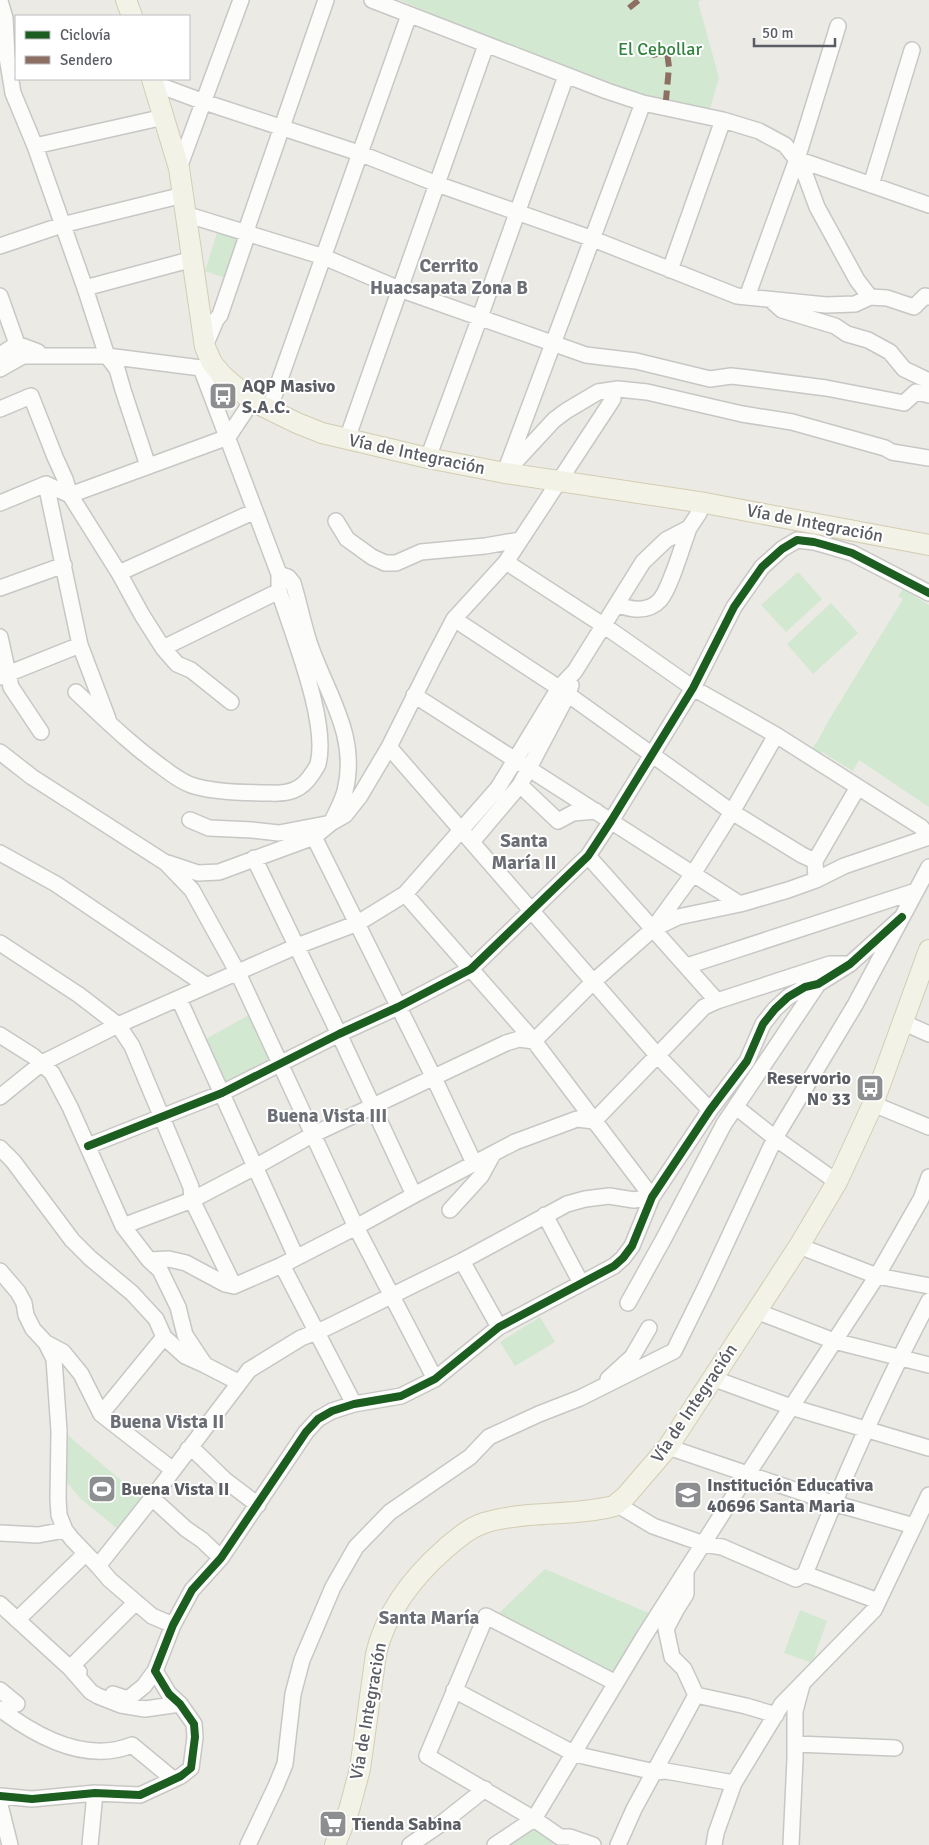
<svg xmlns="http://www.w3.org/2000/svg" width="929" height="1845" viewBox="0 0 929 1845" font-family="Signika,sans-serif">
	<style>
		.green { fill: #d2e8d1 }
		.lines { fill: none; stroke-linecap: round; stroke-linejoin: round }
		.minor-casing { stroke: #c7c7c5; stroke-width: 18 }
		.major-casing { stroke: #d3cdb2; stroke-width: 22 }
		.minor { stroke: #fcfcfb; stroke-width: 15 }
		.major { stroke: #f2f2e7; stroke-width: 20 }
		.quiet { stroke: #8d6e63; stroke-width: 6; stroke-dasharray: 12 6; stroke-linecap: butt }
		.cycleway-casing { stroke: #fff; stroke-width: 11 }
		.cycleway { stroke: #1b5e20; stroke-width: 8 }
		.labels { text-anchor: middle; stroke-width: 4; stroke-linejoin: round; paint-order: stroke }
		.park-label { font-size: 18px; fill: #31833e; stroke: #fff }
		.poi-label { font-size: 18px; font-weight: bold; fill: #5a5d63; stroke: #fff; text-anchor: start }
		.street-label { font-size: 18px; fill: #5a5d63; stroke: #fff }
		.neighbourhood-label { font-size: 19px; font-weight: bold; fill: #6b6f75; stroke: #fff }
	</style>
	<rect width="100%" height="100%" fill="#ebeae5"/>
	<path class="green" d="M400,0H701L698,2L719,78L709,112C692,108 674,105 657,100C569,74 484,37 400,0Z
		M217,233L241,240L228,279L205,271Z
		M798,572L822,599L786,632L761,605Z
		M903,589L929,605V807L859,760L853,771L822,752L816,755L812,752L813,747L817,742L829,720L903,599L898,596Z
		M831,603L858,633L813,674L787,644Z
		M249,1015L270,1058L223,1084L204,1040Z
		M540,1317L555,1342L515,1366L500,1342Z
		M63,1431L143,1499L119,1530L81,1499L65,1480Z
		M545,1569L651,1614L613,1672L497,1615Z
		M800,1610L827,1621L812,1663L784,1653Z
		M534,1826L553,1841V1845H505Z"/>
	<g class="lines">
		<defs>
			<path id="minor" d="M372,0L607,91L643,103L723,120L759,131L785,145L802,166L817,207L857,280L870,297
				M0,1L5,18L7,57L13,93L35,146L85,288L107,356L117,369L123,390L148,466
				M153,83L204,102L359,153L437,184L593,239L737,296L826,305L855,304L870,297L887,298L914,307L925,296L929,297
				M35,146L164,117
				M797,159L929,205
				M179,168L241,0
				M871,185L912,50
				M185,214L324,257L399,289L586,355L636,361L710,379L731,376L749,378L826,388L904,403L916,392L929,395
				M0,246L62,225L183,195
				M670,270L723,120
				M85,288L193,259
				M0,296L17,344L38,352
				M747,297L797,159L838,26
				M773,302L782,310L835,326L847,334L868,340L890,352L904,369L929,381
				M205,346L216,320L220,315L248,233V225L326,0
				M0,355L17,344
				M0,369L23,356H107L201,368L209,365
				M0,409L31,396L55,457L65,479L70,495L119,573L142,615L163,648L177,664L191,670L231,702
				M269,410L409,15
				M347,439L486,45
				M428,458L480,317L566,76
				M508,464L643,103
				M505,473L554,420L566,411L598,392L618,389L647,392L742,414L792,422L885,448L892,452L929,458
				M46,484L80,645L108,719
				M0,503L46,484L70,495L228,437L252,401
				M336,521L347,539L372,557L385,563H396L421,552L485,546L520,540
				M506,562L606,627L693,688L776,735L921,827L929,837
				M119,573L255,511
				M0,588L64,565
				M617,604C630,610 648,613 660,600C670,589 683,544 689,528
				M454,619L559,688L732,812L802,855L815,861L816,880
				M0,637L11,687L41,732
				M163,648L279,591
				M0,677L80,645
				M76,692C104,718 131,745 162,767C171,774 180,781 191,785C211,792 248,793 270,793C289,794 302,790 312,774C314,771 317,767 318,764C329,722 292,633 279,591V574L201,368
				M414,695L740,904
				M389,747L657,1055L710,1110
				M0,752L32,777L166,863L192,890L238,973L356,1227L435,1379
				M520,785L558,821L573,813L596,811
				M190,820L209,828L252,830L279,833L331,823C336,813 342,802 345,791C359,735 326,693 309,642C303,623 299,603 293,583L288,577L279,574
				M314,837L434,1078L474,1163
				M472,842L520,785L568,694L571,685
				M0,853L56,884L207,986
				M588,856L717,1001
				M254,858L339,1034L414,1195
				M815,861L858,787
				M168,863L198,873L219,872L314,837L331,823L345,815L360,796L389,747L433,659L454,619L506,562L613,399
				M655,926L693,874L732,812L776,735
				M0,943L79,995L118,1025L132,1046L191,1187L192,1200L234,1286
				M687,966L916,891
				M179,999L296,1257
				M902,1022L929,1034
				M0,1035L33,1056L52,1073L70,1107L123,1226L149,1260
				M0,1097L42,1063L118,1025L297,946L358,923L405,894L498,788L559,688L575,671L643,562L666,540L689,528L699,513L703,502
				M873,1104L929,1127
				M736,1107L775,1138L837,1182
				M88,1146L222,1093L339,1034L398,1007L471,969L588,856L611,821L693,688L734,607L762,567L782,549L797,540L814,542L825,545L852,553L929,593
				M0,1148L13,1161L72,1240L90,1258L132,1293L156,1319L164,1337L185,1356L205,1365
				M450,1210L481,1176L493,1154
				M545,1215L581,1283
				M123,1226L192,1200L255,1167L312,1135L506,1043L519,1039L534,1041L593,982L653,929L678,917L740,904L788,890L816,880L844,866L929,837
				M799,1246L877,1276L929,1286
				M462,1261L499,1327
				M282,1265L354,1404
				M0,1271L18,1292L24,1303L26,1315L33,1329L46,1343L54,1359L59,1431L58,1499L59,1515L65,1530L72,1539L98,1566L110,1580L152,1616L173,1625
				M628,1303L663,1240L724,1124L818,984
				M756,1311L834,1341L929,1365
				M46,1343L63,1352L81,1374L101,1414L173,1470
				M712,1378L791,1407L929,1448
				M608,1379L632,1357L649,1328
				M238,1382L205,1365L185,1335L178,1307L160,1270L149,1260L169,1259L186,1263L225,1284L234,1286L282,1265L356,1227L414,1195L515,1142L577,1119L594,1121L704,1007L717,1001L830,964H850
				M101,1414L164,1337
				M668,1447L833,1503L914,1526
				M188,1449L197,1453L225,1480L258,1505
				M152,1498L186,1529L202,1540L221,1558
				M614,1506L623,1508L653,1526L704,1544L722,1547L796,1579L805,1574C842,1481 882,1390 929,1301
				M0,1533L38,1535L65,1530
				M98,1566L152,1498L249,1370L301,1338L326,1328L462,1261L567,1204L585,1199L609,1196L634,1200L652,1197L534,1041L405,894
				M686,1573V1594L676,1610L666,1629L672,1657L684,1669L696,1695
				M805,1574L878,1601
				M0,1604L70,1668L91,1692L98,1696L121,1705L145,1709L180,1704
				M17,1620L85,1554
				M79,1672L70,1668L136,1602
				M0,1690L17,1704
				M454,1690L573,1753L583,1756L655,1772L666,1771L734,1783
				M113,1694L128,1699L144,1686L155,1671
				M696,1695L746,1706L776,1715
				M0,1709C37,1737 86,1764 132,1745L173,1779
				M796,1744L895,1748
				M0,1796L32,1799L95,1793L140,1795L181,1776L191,1768L195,1737L194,1724L180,1704L169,1694L155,1671L173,1625L192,1590L221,1558L306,1432L318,1419L332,1411L354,1404L401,1396L435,1379L499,1327L614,1266L623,1258L632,1246L652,1197L710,1110L747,1061L763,1024L775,1009L788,997L805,987L818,984L850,964L902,917
				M0,1805L10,1845
				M90,1845L95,1793
				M248,1845L276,1786L285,1764L293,1694L302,1660L333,1587L356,1547L390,1512L470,1457L489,1437L539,1414L580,1398L674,1351L708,1282L775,1138L855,1005L929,867
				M410,1845L442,1823L485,1789
				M495,1845L534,1819L643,1638L747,1475L877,1276L921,1199L929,1177
				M593,1845L570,1837H560L534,1819L427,1756L486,1616L616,1683
				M618,1845L634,1809L696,1695
				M714,1845L716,1833L734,1783L782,1704L874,1610L929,1495
				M791,1845L795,1759V1711L802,1685"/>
			<path id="major" d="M126,0L132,16
				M152,79L179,168L205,347L212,363L222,375L252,401L297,423L322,433L428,458L505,473L705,503L929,545
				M335,1845L349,1810L360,1769L376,1654C386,1611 414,1576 446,1548C458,1538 469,1528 484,1523C526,1510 572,1517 614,1506L626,1496L668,1447L799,1246L837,1182L873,1104L929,950"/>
		</defs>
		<use href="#minor" class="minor-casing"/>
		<use href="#major" class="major-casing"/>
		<use href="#minor" class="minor"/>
		<use href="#major" class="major"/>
		<path class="quiet" d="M629,8L639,0
			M652,55L667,52L669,67L666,100"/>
		<defs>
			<path id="cycleway" d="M88,1146L222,1093L339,1034L398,1007L471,969L588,856L611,821L693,688L734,607L762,567L782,549L797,540L814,542L825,545L852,553L929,593
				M0,1796L32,1799L95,1793L140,1795L181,1776L191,1768L195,1737L194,1724L180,1704L169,1694L155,1671L173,1625L192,1590L221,1558L306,1432L318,1419L332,1411L354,1404L401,1396L435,1379L499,1327L614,1266L623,1258L632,1246L652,1197L710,1110L747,1061L763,1024L775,1009L788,997L805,987L818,984L850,964L902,917"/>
		</defs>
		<use href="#cycleway" class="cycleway-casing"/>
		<use href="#cycleway" class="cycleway"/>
	</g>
	<defs>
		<symbol id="bus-square" viewBox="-11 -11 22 22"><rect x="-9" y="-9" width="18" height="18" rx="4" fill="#8d8e90" stroke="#fff"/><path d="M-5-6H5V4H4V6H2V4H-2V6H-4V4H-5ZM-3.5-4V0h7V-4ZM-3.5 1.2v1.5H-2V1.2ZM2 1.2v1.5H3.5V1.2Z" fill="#fff"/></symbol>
		<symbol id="stadium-square" viewBox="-11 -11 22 22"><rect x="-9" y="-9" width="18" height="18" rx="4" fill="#8d8e90" stroke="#fff"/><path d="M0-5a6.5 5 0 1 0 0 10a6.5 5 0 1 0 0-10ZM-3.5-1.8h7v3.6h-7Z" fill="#fff"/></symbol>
		<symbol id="school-square" viewBox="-11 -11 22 22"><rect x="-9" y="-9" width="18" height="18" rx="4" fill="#8d8e90" stroke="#fff"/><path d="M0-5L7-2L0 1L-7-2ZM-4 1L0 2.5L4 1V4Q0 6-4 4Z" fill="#fff"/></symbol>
		<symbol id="supermarket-square" viewBox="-11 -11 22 22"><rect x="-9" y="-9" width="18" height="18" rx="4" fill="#8d8e90" stroke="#fff"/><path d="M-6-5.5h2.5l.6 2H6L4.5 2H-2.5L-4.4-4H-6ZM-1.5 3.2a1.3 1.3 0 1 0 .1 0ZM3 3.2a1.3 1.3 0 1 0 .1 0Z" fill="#fff"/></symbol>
	</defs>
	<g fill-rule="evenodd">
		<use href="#bus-square" x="207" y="380" width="32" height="32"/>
		<use href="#bus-square" x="854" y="1072" width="32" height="32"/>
		<use href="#stadium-square" x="86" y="1473" width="32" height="32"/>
		<use href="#school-square" x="672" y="1479" width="32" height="32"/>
		<use href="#supermarket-square" x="317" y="1808" width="32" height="32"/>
	</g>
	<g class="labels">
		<g class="park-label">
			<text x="660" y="55">El Cebollar</text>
		</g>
		<g class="poi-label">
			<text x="242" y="392">AQP Masivo<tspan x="242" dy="21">S.A.C.</tspan></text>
			<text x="851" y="1084" text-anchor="end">Reservorio<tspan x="851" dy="21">Nº 33</tspan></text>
			<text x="707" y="1491">Institución Educativa<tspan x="707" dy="21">40696 Santa Maria</tspan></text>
			<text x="121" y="1495">Buena Vista II</text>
			<text x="352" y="1830">Tienda Sabina</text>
		</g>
		<g class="street-label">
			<text transform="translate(417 454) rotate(12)" y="6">Vía de Integración</text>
			<text transform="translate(815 523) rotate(11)" y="6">Vía de Integración</text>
			<text transform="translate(694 1403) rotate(-56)" y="6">Vía de Integración</text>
			<text transform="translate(368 1711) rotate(-80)" y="6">Vía de Integración</text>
		</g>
		<g class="neighbourhood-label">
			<text x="449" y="272">Cerrito<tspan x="449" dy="22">Huacsapata Zona B</tspan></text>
			<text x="524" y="847">Santa<tspan x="524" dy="22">María II</tspan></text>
			<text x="327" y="1122">Buena Vista III</text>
			<text x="167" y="1428">Buena Vista II</text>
			<text x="429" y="1624">Santa María</text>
		</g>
	</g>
	<rect x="15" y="15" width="175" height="65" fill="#ffffff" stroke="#bdbec1"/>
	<rect x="25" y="31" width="25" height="8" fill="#1b5e20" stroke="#bdbec1"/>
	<text x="60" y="40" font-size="15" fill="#5a5d63">Ciclovía</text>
	<rect x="25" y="56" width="25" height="8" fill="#8d6e63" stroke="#bdbec1"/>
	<text x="60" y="65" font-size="15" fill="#5a5d63">Sendero</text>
	<path d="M754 38v8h81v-8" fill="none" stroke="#5a5d63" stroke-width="2.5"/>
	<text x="762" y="38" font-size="15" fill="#5a5d63" stroke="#ffffff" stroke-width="4" paint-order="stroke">50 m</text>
</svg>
